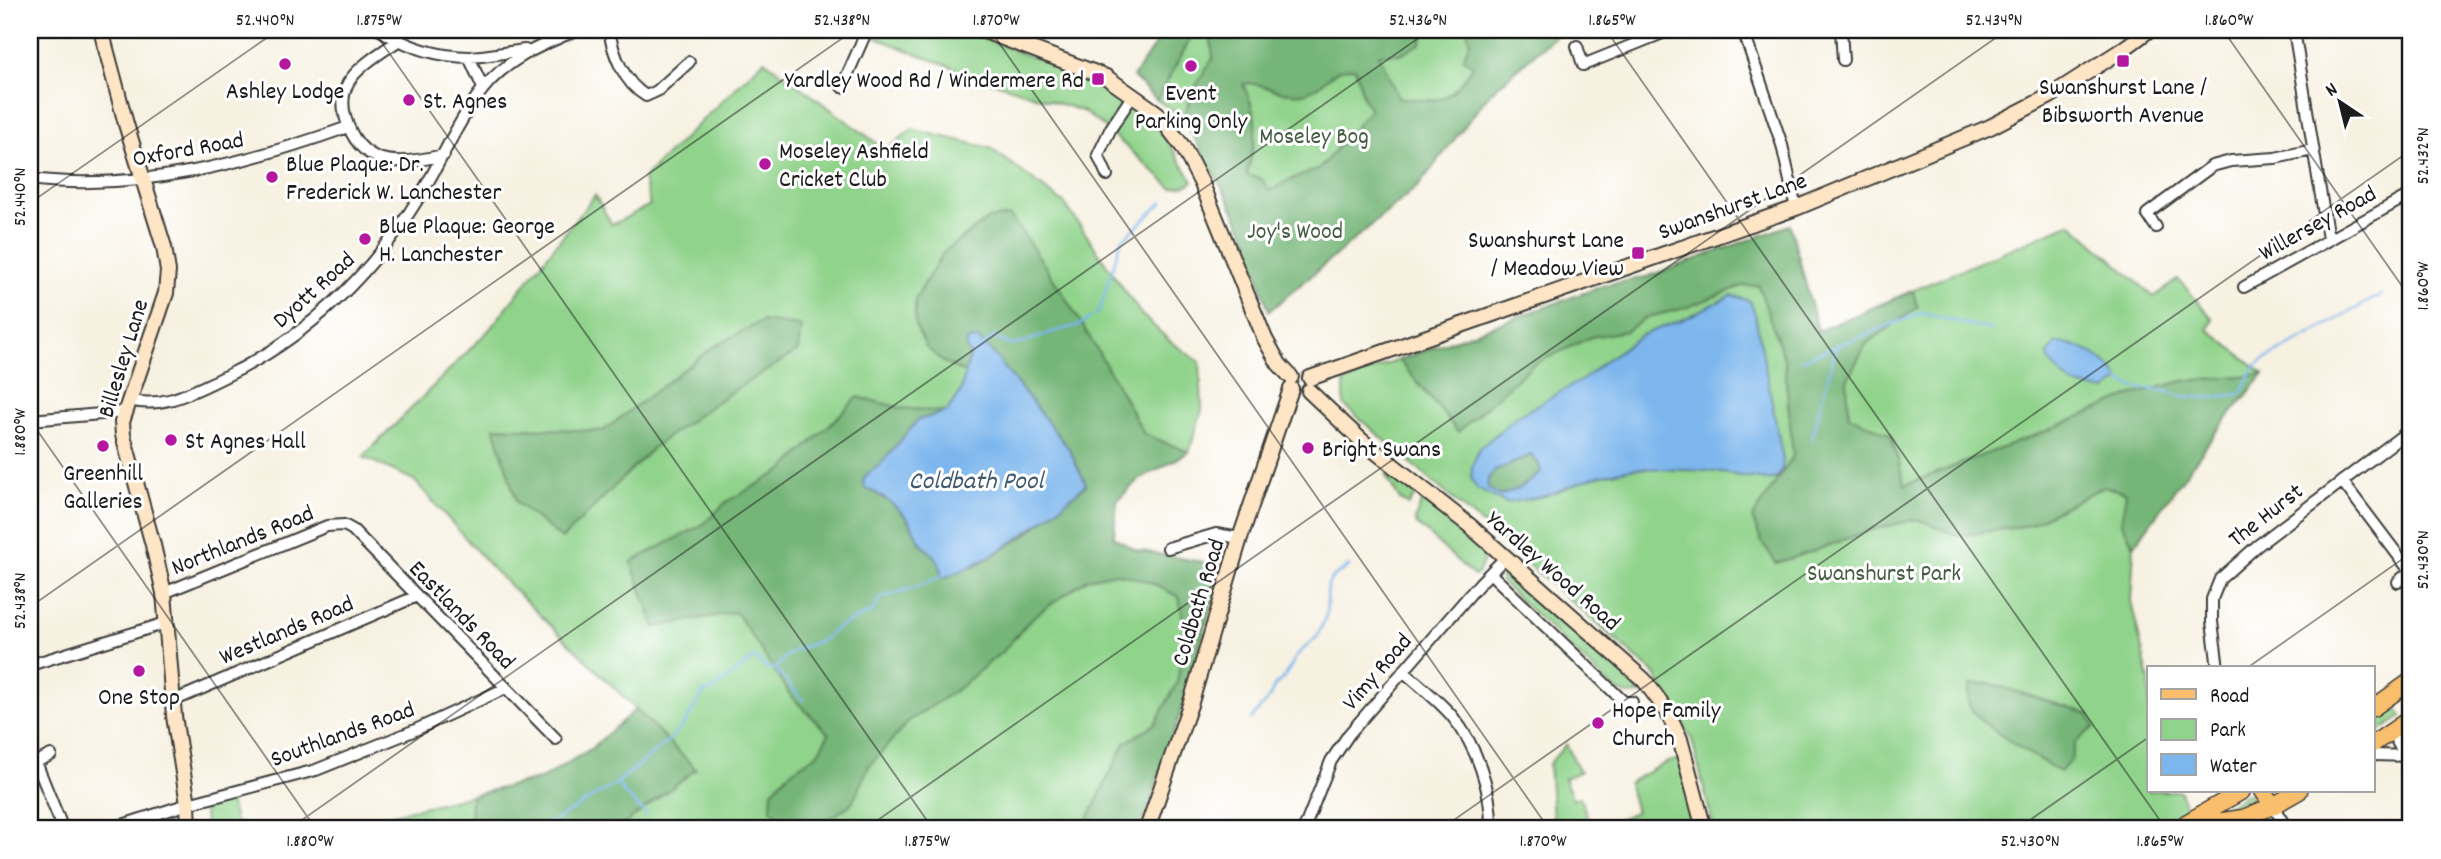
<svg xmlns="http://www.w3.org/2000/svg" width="2441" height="859" viewBox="0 0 2441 859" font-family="Dekko,sans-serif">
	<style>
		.green { fill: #90d38b; stroke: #567854; stroke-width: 2 }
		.forest { fill: #74b577; stroke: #48684a; stroke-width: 2; fill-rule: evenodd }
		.water { fill: #7bb6ed; stroke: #4c6984; stroke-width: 2; fill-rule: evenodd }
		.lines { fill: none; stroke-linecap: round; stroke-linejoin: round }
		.stream { stroke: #7bb6ed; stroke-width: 2.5 }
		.street-casing { stroke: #3d3c3a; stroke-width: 14 }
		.secondary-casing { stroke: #3d3c3a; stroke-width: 18 }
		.primary-casing { stroke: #3d3c3a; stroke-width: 19 }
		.street { stroke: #fff; stroke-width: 10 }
		.secondary { stroke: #fde5c5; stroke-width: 14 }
		.primary { stroke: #f9bf6d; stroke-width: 16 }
		.ticks { fill: none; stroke: #1c1c1c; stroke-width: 2; stroke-opacity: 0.45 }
		.poi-dot { fill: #b5179e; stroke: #fff; stroke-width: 2.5 }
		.labels { text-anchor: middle; stroke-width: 6; stroke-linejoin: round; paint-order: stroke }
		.poi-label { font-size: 24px; fill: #1c1c1c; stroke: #fff; text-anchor: start }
		.park-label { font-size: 24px; fill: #455c43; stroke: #fff }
		.street-label { font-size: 24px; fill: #1c1c1c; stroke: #fff }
		.water-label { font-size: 26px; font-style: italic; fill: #425a70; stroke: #fff }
		.neatline { fill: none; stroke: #1c1c1c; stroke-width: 2.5 }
		.ticks-label { font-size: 18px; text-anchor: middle; fill: #1c1c1c }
	</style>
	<rect width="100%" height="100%" fill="#fff"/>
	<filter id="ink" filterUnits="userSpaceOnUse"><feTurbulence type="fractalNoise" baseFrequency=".0143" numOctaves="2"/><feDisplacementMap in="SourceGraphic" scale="14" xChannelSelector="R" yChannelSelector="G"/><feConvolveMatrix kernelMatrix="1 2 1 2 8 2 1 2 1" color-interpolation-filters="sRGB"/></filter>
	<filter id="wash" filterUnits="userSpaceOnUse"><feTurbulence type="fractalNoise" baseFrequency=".00686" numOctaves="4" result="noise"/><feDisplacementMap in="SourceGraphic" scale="28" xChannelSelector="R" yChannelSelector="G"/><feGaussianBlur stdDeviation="1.57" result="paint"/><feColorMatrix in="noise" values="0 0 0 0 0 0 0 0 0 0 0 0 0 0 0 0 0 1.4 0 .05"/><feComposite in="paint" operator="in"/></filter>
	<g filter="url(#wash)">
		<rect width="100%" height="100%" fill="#f7f1e1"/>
		<path class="green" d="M875,30H960L1099,82L1114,90L1153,119L1193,181L1188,185L1172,188L1102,125L1082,111L974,76L874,37Z
			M1165,30H1560L1554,37L1491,92L1419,185L1269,311L1245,233L1213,170L1183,118L1157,100L1133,77Z
			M764,60L886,150L912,129L990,148L1065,204L1141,314L1171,342L1200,362L1202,410L1189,452L1137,481L1117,501L1114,537L1136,550L1223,566L1183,705L1141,829H332L543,778L592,748L636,709L491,567L414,480L363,457L489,330L595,195L612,225L650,205L643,178Z
			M2071,223L2154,297L2178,279L2213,319L2208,329L2264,374L2216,432L2134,546L2131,601L2149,680V791H2180L2185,806L2183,812L2147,829H1714L1692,740L1654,673L1344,405V383L1372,370L1606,285L1647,277L1790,225L1818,331Z
			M1391,468L1418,491L1409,505L1400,500L1386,476Z
			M1424,496L1483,545L1486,554L1478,574L1474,576L1416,523L1415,519Z
			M1506,573L1517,577L1605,655L1641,694L1628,695L1615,690L1501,582V575Z
			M2392,702L2402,717L2373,735V712Z
			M1566,744L1580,772L1564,778L1573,800L1580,797L1592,829H1554L1549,764Z
			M1680,759L1697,829H1611L1609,823L1636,812L1628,783L1665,763Z
			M2246,794H2253L2258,802L2232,813H2225L2224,808Z
			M230,800L235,822L258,829H205L204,809L211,804Z"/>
		<path class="forest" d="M1165,30H1195L1157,100L1133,77Z
			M1210,30H1426L1420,44L1400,54H1379L1398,97C1440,103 1449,103 1473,66L1463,58L1470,42L1467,30H1560L1554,37L1491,92L1419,185L1269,311L1245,233L1227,196L1183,118L1193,91L1213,58ZM1355,68L1364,99L1370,110L1319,169L1287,181L1270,191L1262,179L1247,175C1256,135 1262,124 1243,84C1262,81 1279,96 1302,93C1319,91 1327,76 1339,70C1343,68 1351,68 1355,68Z
			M1010,216C1061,285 1104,359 1144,434L1189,452L1137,481L1117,501L1113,537L1136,550L1223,566L1183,705L1141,829H1083L1125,743L1155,724L1177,683L1185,631L1179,597L1150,582L1116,573L1087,579L1032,618L1004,650L959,688L909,721L869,766L852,803L818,828L788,825L771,809L772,791L789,773L817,754L829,734L791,696L736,612L655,627L631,562L704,524L726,502L783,470L858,397L901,408L946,412L918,420L880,465L866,475L865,488C880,494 896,505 906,517C912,524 915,534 920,542C928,553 943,556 941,572L975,566L1026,535L1086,485L1069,449L991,351L981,344L966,347L970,355L965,373L943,362L926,347L915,325V299L943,253L988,219Z
			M1790,225L1818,331L1913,291L1918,307L1866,344L1847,380L1849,416L1891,435L1905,485L2049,430L2123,398L2182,381L2264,374L2216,432L2134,546L2121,522L2126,493L2104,486L2030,525L1959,536L1917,519L1871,530L1814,551L1776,563L1761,540L1752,518L1793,456L1784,359L1758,285L1742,286L1685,308L1648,317L1626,331L1591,337L1532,365L1458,432L1399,360L1606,285L1647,277Z
			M762,321L801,326L798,351L725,396L654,447L562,539L517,503L494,427L603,431L713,347Z
			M1532,455L1539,464L1541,473L1520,488L1500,496L1488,488V478L1495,471Z
			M1989,683L2089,714L2094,727L2075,743L2071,760L2060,772C2040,760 1973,723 1968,702C1967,697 1969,690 1970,685Z
			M636,709L696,769L618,829H470L471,796L543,778L592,748Z"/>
		<path class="water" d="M1732,295L1750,301L1755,314L1783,460L1782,469L1777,478L1767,480L1709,471L1636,468L1594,477L1545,496L1506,503L1477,489L1471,479L1472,466L1479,449L1516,417L1585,378L1606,360L1642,335L1686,318ZM1531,455L1539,464L1541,473L1520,488L1500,496L1488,488V478L1495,471Z
			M972,339H979L982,344L991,351L1069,449L1086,484C1043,523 998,557 944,578L941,577C941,553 930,557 920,541C915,533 912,523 906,517C895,505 880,494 865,488L863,481L866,475L880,465L918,420L946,412L960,393L970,355L966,347L967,342Z
			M2056,343C2079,342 2109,360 2120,380L2106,391L2076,385L2062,376L2049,360L2048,354Z"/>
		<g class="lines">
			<path class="stream" d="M1096,315L1100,309L1121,241L1163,202
				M983,347L993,337L1011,345L1023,343L1049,333L1079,325L1090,318
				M1801,360L1921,313L1992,330
				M2120,381L2136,388L2166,391L2181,396L2210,398L2240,394C2248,385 2249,372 2257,364L2382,294
				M1811,440L1837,345
				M775,669L803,700
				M1251,719L1269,698L1275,685L1283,679L1298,654L1317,637L1326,616L1328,585L1331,579L1349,566
				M618,784L625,794L647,815
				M238,825L253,829
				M540,829L617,783L669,740L685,723L703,693L711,691L755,657L765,667L775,669L785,657L796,650L826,638L833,630L873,611L880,598L925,584L941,576"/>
		</g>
	</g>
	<g filter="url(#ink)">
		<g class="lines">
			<defs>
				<path id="street" d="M380,30C406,46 438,57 470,57C488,56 507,52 525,50
					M609,30C613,54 624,83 646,96L657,91L689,62
					M1743,30L1782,145L1796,208
					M1841,30L1843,60
					M2294,30L2328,239
					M398,41C382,52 358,66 348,83C341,97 342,110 348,125C365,170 404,164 444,155
					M1577,46L1583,65L1670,30
					M469,57L483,88
					M842,87L867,30
					M1107,175L1098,155L1111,128L1133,95
					M30,179C138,192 247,163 348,127
					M2156,227L2147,214L2212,166L2231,161L2275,158L2313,150
					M2244,287L2411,194
					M129,400C162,409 190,393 220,379C305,340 373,274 421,194C442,160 458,120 483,89C508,58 542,45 577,30
					M30,420L125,412
					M2342,481L2410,571L2398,582
					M1168,548L1216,534L1240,538
					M1490,573L1624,702H1632
					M164,593L327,526L344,525L353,530L556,739
					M30,665L166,623
					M2218,668L2212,622V599L2220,579L2257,546L2411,429
					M1403,671C1419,685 1437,699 1452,716C1477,746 1492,791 1491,829
					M173,701L417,596
					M2392,732L2402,751L2409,756
					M51,755L36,762L63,829
					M2373,755L2411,756
					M2273,806L2287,829
					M110,829L188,804L316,770L413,731L506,688
					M1304,829L1331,761L1349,734L1480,583L1506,557"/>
				<path id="secondary" d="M101,30L126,124L164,247L168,271L166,293L122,422L123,435L153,545L164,593L174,716L188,804L189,829
					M982,30L1106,77L1157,113L1183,147L1202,184L1265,339L1279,364L1291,377
					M1310,378L1796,208L1990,127L2050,96L2122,50L2149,30
					M1309,391L1362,441L1469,525L1644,680L1667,711L1680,739L1704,829
					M1147,829L1191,702L1240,538L1291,389"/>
				<path id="primary" d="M2373,708L2411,681
					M2373,744L2411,718
					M2263,791L2273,806
					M2186,823L2242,791
					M2181,827L2243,818L2273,806L2299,791"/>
			</defs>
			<use href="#street" class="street-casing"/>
			<use href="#secondary" class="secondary-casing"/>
			<use href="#primary" class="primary-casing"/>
			<use href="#street" class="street"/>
			<use href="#secondary" class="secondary"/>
			<use href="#primary" class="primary"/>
		</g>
	</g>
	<path class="ticks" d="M373,30L933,829M990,30L1549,829M1606,30L2166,829M2223,30L2411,299M30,203L278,30M30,420L316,829M30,607L854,30M2247,668L2411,553M289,829L1430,30M865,829L2007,30M1441,829L2411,150M2017,829L2149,737"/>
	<g class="poi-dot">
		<rect x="2116" y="54" width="14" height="14" rx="3.5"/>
		<circle cx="285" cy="64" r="7"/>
		<circle cx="1191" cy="66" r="7"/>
		<rect x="1091" y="72" width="14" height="14" rx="3.5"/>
		<circle cx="409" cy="100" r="7"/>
		<circle cx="765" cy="164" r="7"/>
		<circle cx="272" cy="177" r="7"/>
		<circle cx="365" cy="239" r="7"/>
		<rect x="1631" y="246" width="14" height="14" rx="3.5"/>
		<circle cx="171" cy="440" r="7"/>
		<circle cx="103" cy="446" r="7"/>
		<circle cx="1308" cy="448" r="7"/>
		<circle cx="139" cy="671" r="7"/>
		<circle cx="1598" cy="723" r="7"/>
	</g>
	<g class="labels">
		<g class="poi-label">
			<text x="1084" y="87" text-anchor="end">Yardley Wood Rd / Windermere Rd</text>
			<text x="2123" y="94" text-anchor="middle">Swanshurst Lane /<tspan x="2123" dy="28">Bibsworth Avenue</tspan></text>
			<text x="285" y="98" text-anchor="middle">Ashley Lodge</text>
			<text x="1191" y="100" text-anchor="middle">Event<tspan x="1191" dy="28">Parking Only</tspan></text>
			<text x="423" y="108">St. Agnes</text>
			<text x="779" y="158">Moseley Ashfield<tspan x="779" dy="28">Cricket Club</tspan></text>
			<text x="286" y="171">Blue Plaque: Dr.<tspan x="286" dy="28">Frederick W. Lanchester</tspan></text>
			<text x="379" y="233">Blue Plaque: George<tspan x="379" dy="28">H. Lanchester</tspan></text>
			<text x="1624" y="247" text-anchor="end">Swanshurst Lane<tspan x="1624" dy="28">/ Meadow View</tspan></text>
			<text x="185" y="448">St Agnes Hall</text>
			<text x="1322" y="456">Bright Swans</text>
			<text x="103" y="480" text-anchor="middle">Greenhill<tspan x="103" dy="28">Galleries</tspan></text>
			<text x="139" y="704" text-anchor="middle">One Stop</text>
			<text x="1612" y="717">Hope Family<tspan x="1612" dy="28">Church</tspan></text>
		</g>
		<g class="park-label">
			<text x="1314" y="143">Moseley Bog</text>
			<text x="1295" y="238">Joy's Wood</text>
			<text x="1884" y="580">Swanshurst Park</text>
		</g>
		<g class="street-label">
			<text transform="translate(188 148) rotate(-10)" y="8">Oxford Road</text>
			<text transform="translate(1732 205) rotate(-20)" y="8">Swanshurst Lane</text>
			<text transform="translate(2317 222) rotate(-29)" y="8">Willersey Road</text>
			<text transform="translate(313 289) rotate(-42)" y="8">Dyott Road</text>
			<text transform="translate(122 358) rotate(-73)" y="8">Billesley Lane</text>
			<text transform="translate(2265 514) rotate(-38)" y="8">The Hurst</text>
			<text transform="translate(242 539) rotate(-22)" y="8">Northlands Road</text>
			<text transform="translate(1554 570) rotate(41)" y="8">Yardley Wood Road</text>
			<text transform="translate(1197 602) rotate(-73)" y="8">Coldbath Road</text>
			<text transform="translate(463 614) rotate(46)" y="8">Eastlands Road</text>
			<text transform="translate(286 629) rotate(-23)" y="8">Westlands Road</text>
			<text transform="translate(1376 671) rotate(-49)" y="8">Vimy Road</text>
			<text transform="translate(342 733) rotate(-20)" y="8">Southlands Road</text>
		</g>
		<g class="water-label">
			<text x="976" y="488">Coldbath Pool</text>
		</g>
	</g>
	<rect width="2441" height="859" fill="none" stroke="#fff" stroke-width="77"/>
	<rect x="2147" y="666" width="228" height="126" fill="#ffffff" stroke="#a4a4a4" stroke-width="2"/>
	<rect x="2161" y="689" width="35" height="10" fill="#f9bf6d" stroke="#a4a4a4" stroke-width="2"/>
	<text x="2210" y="702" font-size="21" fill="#1c1c1c">Road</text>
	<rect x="2161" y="719" width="35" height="21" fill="#90d38b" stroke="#a4a4a4" stroke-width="2"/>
	<text x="2210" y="736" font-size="21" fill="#1c1c1c">Park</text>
	<rect x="2161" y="754" width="35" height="21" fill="#7bb6ed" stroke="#a4a4a4" stroke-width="2"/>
	<text x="2210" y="772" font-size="21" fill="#1c1c1c">Water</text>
	<g transform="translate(2340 102) rotate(325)" stroke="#ffffff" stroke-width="5" paint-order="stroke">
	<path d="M0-5L12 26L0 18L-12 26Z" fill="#1c1c1c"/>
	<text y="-10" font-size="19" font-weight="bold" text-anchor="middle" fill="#1c1c1c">N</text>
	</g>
	<rect x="38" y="38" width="2364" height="782" class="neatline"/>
	<g class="ticks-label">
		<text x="265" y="25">52.440°N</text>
		<text x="379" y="25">1.875°W</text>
		<text x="842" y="25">52.438°N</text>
		<text x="996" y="25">1.870°W</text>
		<text x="1418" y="25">52.436°N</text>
		<text x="1612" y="25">1.865°W</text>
		<text x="1994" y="25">52.434°N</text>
		<text x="2229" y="25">1.860°W</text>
		<text transform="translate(2422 156) rotate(-90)" y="6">52.432°N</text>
		<text transform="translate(19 197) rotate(-90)" y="6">52.440°N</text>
		<text transform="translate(2422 286) rotate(-90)" y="6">1.860°W</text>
		<text transform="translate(19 432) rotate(-90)" y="6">1.880°W</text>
		<text transform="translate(2422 560) rotate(-90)" y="6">52.430°N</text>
		<text transform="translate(19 601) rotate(-90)" y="6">52.438°N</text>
		<text x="310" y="846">1.880°W</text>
		<text x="927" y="846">1.875°W</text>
		<text x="1543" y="846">1.870°W</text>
		<text x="2030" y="846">52.430°N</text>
		<text x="2160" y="846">1.865°W</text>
	</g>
</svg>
